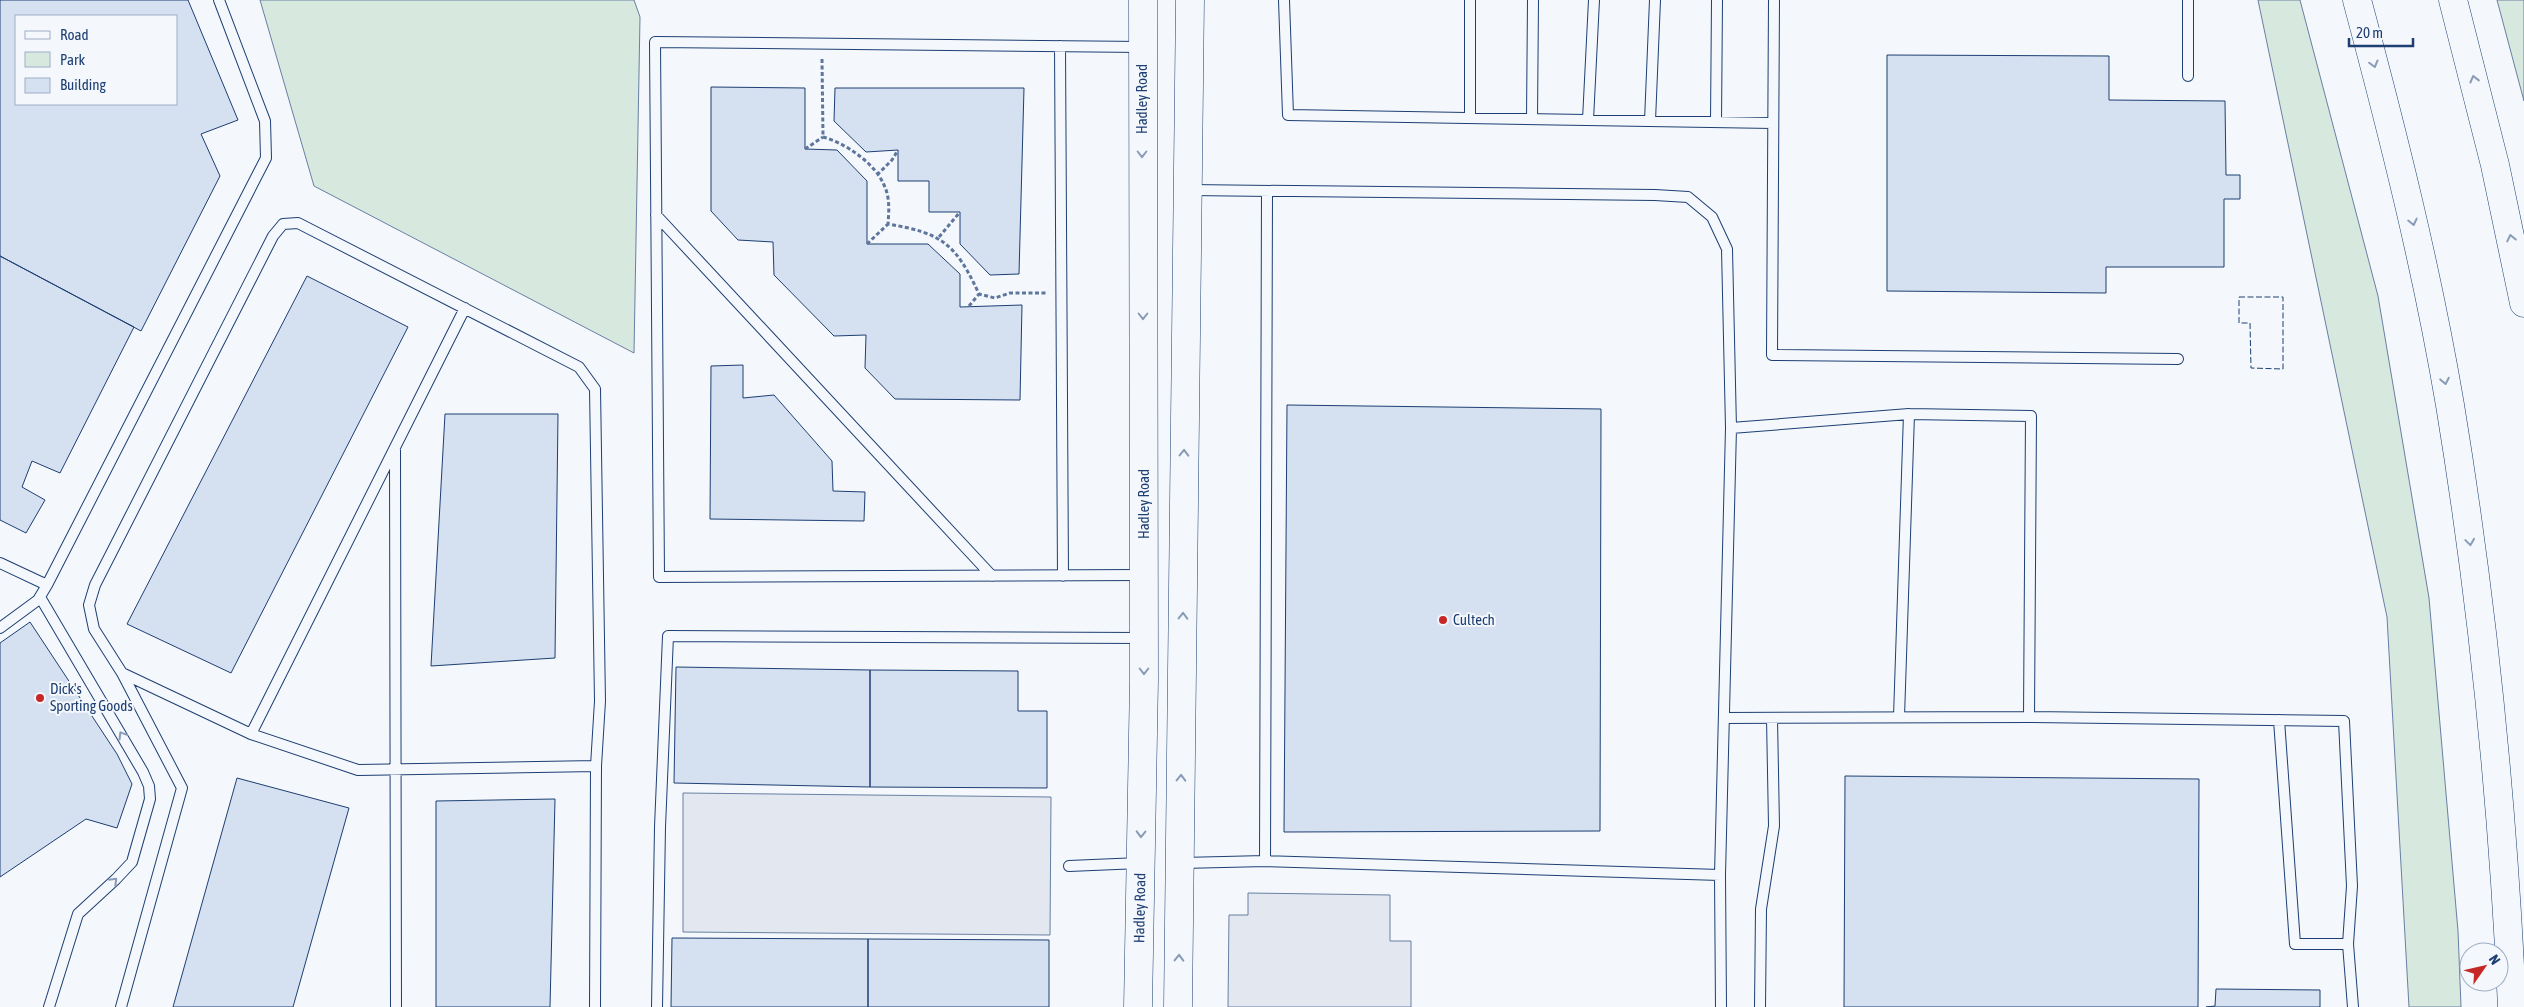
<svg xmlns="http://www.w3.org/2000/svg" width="2524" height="1007" viewBox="0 0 2524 1007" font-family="'Asap Condensed',sans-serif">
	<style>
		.green { fill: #d7e8df; stroke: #687fa3 }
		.parking { fill: #e3e8f0; stroke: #687fa3 }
		.building { fill: #d5e0f0; stroke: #1d3f73; fill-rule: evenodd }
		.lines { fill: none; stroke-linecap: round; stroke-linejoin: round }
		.service-casing { stroke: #1d3f73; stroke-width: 12 }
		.secondary-casing { stroke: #1d3f73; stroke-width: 29 }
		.motorway-casing { stroke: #1d3f73; stroke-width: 29 }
		.path { stroke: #5e769c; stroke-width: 3; stroke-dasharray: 4 2.5; stroke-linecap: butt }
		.service { stroke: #f4f7fb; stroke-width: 10 }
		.secondary { stroke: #f4f7fb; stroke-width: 28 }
		.motorway { stroke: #f4f7fb; stroke-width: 28 }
		.fence { stroke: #1d3f73; stroke-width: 1; stroke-dasharray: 6 2.5; stroke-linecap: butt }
		.oneway { stroke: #889bb7 }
		.poi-dot { fill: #c62828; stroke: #f4f7fb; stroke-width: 2 }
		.labels { text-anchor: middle; stroke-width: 4; stroke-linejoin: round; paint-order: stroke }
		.street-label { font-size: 15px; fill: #1d3f73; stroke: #f4f7fb }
		.poi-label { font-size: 15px; fill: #1d3f73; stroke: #f4f7fb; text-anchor: start }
	</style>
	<rect width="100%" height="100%" fill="#f4f7fb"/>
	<path class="green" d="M260,0H634L640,17L634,353L314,186Z
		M2258,0H2300L2378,296L2429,598L2458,931L2461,1007H2409L2387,617Z
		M2497,0H2524V101Z"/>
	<path class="parking" d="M683,793L1051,797L1050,935L683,932Z
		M1248,893L1390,895V941H1411V1007H1228L1229,915H1248Z"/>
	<path class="building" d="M0,0H188L238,120L201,134L220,176L141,331L0,256ZM16,16H176V104H16Z
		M1887,55L2109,56V100L2225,101L2226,175H2240V199H2224V267H2106V293L1887,291Z
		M711,87L805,88V149L837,150L867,181V244H928L960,274V307L1022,305L1020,400L895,399L865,368L866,335L834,336L774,275L773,242L738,240L711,211Z
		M835,88H1024L1019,274L990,275L960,244V212H929V181H898V150L866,152L834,121Z
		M0,256L134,327L60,473L32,461L22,487L45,500L26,533L0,520Z
		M307,276L408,327L231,673L127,624Z
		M743,365V398L774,395L832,461L833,491L865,492L864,521L710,519L711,366Z
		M1287,405L1601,409L1600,831L1284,832Z
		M445,414H558L555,658L431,666Z
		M30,622L117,754L132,784L117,828L86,819L0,877V643Z
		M676,667L870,670V787L674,783Z
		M870,670L1018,671V711H1047V788L870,787Z
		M1845,776L2199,779L2198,1007H1844Z
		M237,778L349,808L293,1007H173Z
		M555,799L550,1007H436V801Z
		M672,938L868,939V1007H671Z
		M868,939L1049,940V1007H868Z
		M2216,989L2320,990V1007H2206L2215,1006Z"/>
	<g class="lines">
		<defs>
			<path id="service" d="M1284,0L1288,115L1773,123
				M1470,0V118
				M1774,0L1772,355L2178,359
				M2188,0V76
				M1060,46L1063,576
				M1142,47L655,42L659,577L1143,575
				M1532,119L1533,0
				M1588,120L1594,0
				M1650,121L1655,0
				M1716,122L1717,0
				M1189,190L1655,195L1688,197L1712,217L1727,249L1731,428L1720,875L1721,1007
				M656,215L992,576
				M1731,428L1909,414L2031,416L2029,717
				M395,450L396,1007
				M0,563L47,585
				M40,597L143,772L149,786L150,799L132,862L116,879L78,914L49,1007
				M0,628L38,600L47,585L266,158L265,121L219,0
				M122,673L251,734L358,770L596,766
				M1899,717L1909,414
				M1724,718L2029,717L2344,721L2352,886L2348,944L2353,1007
				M2279,720L2295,944H2348
				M251,734L465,308
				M1265,861L1267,191
				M1182,863L1265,861L1720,875
				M1069,866L1140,863
				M121,1007L182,788L122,673L94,629L89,605L95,585L273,236L283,224L298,223L579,367L595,389L600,701L596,766L595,1007
				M657,1007L660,827L668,636L1143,638
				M1760,1007L1761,909L1774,826L1772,718"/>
			<g id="secondary">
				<path id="s1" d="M1138,1007L1144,680L1143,0"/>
				<path d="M1178,1007L1190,0"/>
			</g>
			<path id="motorway" d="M2357,0C2393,134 2427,269 2450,405C2483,605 2503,805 2512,1007
				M2453,0L2495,165L2524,303"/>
		</defs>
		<use href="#service" class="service-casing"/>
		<use href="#secondary" class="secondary-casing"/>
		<use href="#motorway" class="motorway-casing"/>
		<path class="path" d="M822,59L823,137C845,143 875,163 884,185C890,197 889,211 888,224C942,233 956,244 979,294L995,298L1010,293H1046
			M805,149L823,137
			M877,175L892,160L898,150
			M939,237L960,212
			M867,244L888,224
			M969,306L979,294"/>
		<use href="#service" class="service"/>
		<use href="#secondary" class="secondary"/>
		<use href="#motorway" class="motorway"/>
		<path class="fence" d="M2239,297H2283V369L2251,368L2250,323H2239Z"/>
	</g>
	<defs><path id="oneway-chevron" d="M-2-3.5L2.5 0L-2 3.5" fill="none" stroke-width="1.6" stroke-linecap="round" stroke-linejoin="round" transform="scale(1.25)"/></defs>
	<g class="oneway">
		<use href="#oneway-chevron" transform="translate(2374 64) rotate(75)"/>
		<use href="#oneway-chevron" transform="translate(2474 79) rotate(-104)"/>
		<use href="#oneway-chevron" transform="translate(1142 154) rotate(90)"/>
		<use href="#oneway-chevron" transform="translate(2413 222) rotate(77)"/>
		<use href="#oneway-chevron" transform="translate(2511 238) rotate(-102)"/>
		<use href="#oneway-chevron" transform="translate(1143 316) rotate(90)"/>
		<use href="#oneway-chevron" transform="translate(2445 381) rotate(79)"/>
		<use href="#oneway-chevron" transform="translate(1184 453) rotate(-89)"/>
		<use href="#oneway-chevron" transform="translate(2470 542) rotate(82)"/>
		<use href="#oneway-chevron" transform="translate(1183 616) rotate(-89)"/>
		<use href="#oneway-chevron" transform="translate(1144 671) rotate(90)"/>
		<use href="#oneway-chevron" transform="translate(122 735) rotate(-121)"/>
		<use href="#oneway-chevron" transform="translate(1181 778) rotate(-89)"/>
		<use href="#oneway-chevron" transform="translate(1141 834) rotate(91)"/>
		<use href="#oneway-chevron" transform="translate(114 881) rotate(-45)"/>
		<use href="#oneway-chevron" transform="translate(1179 958) rotate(-89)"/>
	</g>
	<g class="poi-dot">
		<circle cx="1443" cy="620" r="5"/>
		<circle cx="40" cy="698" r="5"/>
	</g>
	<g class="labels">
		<g class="street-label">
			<text transform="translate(1142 99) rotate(-90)" y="5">Hadley Road</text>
			<text transform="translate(1144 504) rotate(-90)" y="5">Hadley Road</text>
			<text dy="5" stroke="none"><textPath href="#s1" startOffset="99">Hadley Road</textPath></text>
		</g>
		<g class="poi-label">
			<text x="1453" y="625">Cultech</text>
			<text x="50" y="694">Dick's<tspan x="50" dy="17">Sporting Goods</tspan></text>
		</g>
	</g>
	<rect x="15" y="15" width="162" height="90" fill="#f4f7fb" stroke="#9eadc5"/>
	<rect x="25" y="31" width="25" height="8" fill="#f4f7fb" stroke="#9eadc5"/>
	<text x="60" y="40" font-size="15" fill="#1d3f73">Road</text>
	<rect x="25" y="52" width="25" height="15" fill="#d7e8df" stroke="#9eadc5"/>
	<text x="60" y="65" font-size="15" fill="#1d3f73">Park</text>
	<rect x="25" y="78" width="25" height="15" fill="#d5e0f0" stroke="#9eadc5"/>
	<text x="60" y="90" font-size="15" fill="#1d3f73">Building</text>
	<g transform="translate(2484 967) rotate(56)"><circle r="24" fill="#f4f7fb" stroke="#9eadc5"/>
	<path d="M0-4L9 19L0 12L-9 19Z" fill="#c62828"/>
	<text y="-8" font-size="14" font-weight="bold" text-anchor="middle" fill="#1d3f73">N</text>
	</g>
	<path d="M2349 38v8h64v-8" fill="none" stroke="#1d3f73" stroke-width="2.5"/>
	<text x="2356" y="38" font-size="15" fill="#1d3f73" stroke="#f4f7fb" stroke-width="4" paint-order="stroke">20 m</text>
</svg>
